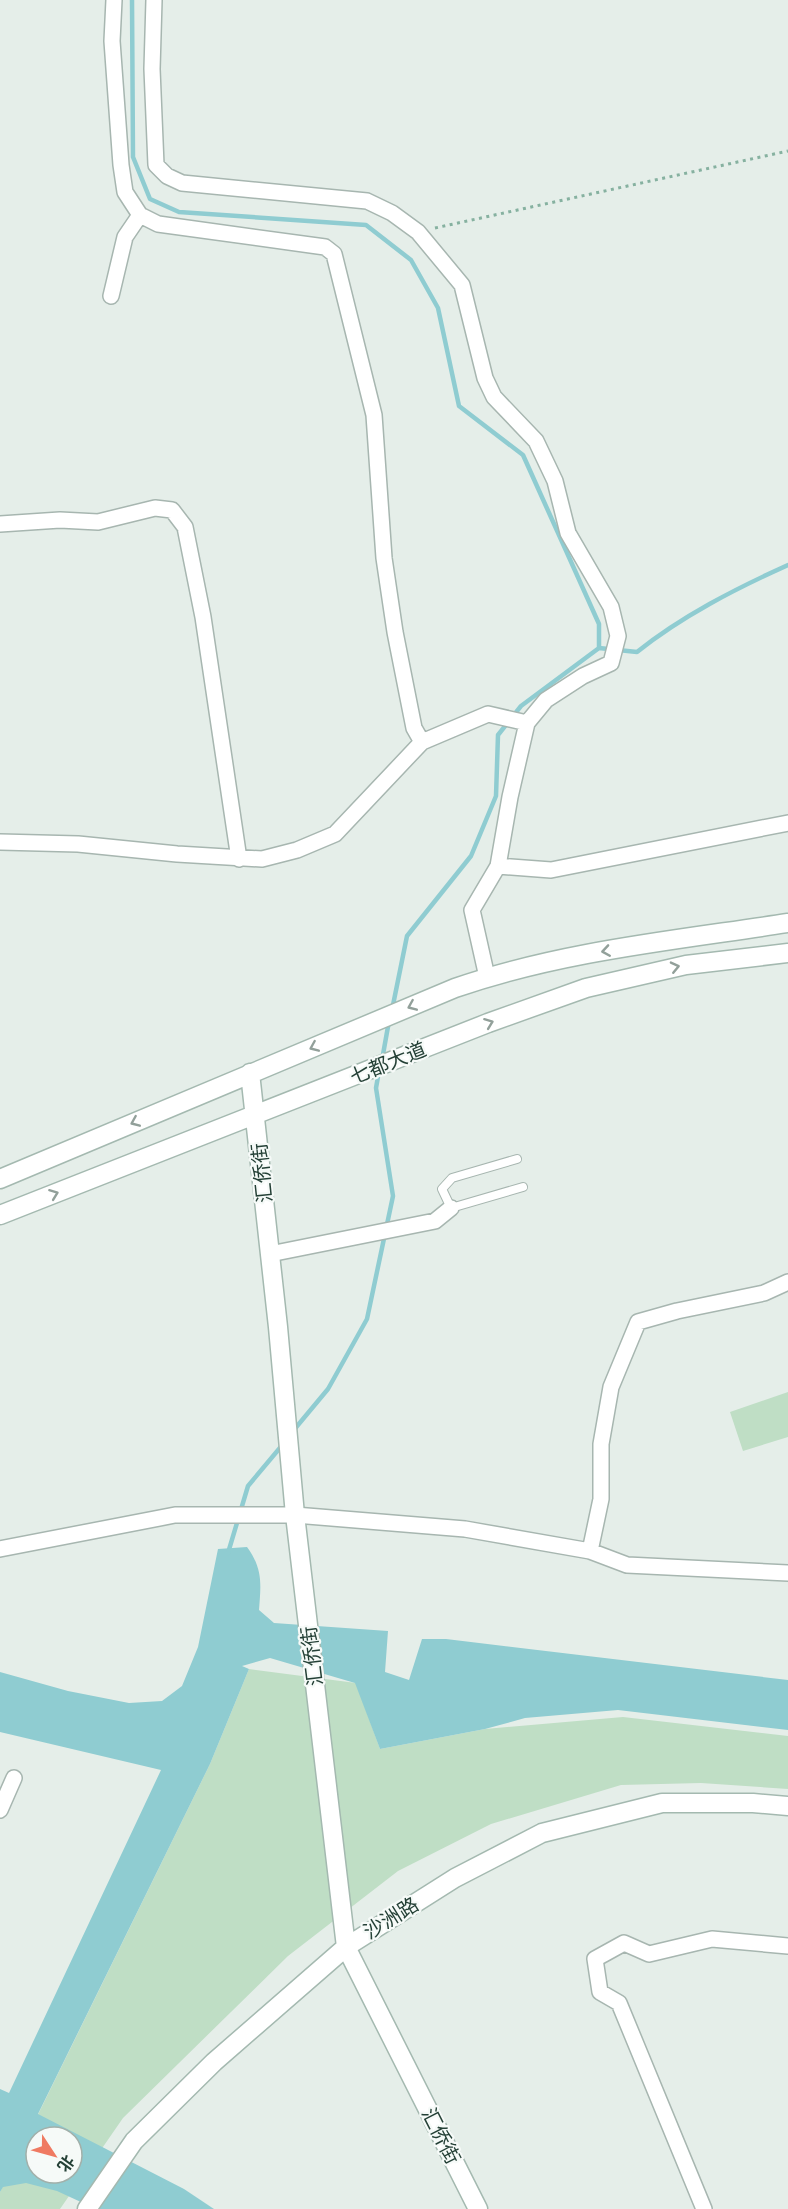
<svg xmlns="http://www.w3.org/2000/svg" width="788" height="2209" viewBox="0 0 788 2209" font-family="'Varela Round','Noto Sans SC',sans-serif">
	<style>
		.green { fill: #bfdec5; fill-rule: evenodd }
		.water { fill: #8fccd1; fill-rule: evenodd }
		.lines { fill: none; stroke-linecap: round; stroke-linejoin: round }
		.stream { stroke: #8fccd1; stroke-width: 4.5 }
		.lane-casing { stroke: #a7b6b0; stroke-width: 10 }
		.street-casing { stroke: #a7b6b0; stroke-width: 18 }
		.secondary-casing { stroke: #a4b9b0; stroke-width: 21 }
		.path { stroke: #86b1a0; stroke-width: 3; stroke-dasharray: 3 4.5; stroke-linecap: butt }
		.lane { stroke: #fff; stroke-width: 8 }
		.street { stroke: #fff; stroke-width: 15 }
		.secondary { stroke: #fff; stroke-width: 18 }
		.oneway { stroke: #92a09a }
		.labels { text-anchor: middle; stroke-width: 4.5; stroke-linejoin: round; paint-order: stroke }
		.street-label { font-size: 20px; fill: #244036; stroke: #f6faf8 }
	</style>
	<rect width="100%" height="100%" fill="#e5eee9"/>
	<path class="green" d="M788,1392V1437L743,1451L730,1412Z
		M249,1669L356,1683L380,1749L485,1729L623,1717L788,1736V1789L701,1783L621,1785L491,1824L398,1871L288,1956L123,2118L60,2209H0V2192L210,1764ZM36,2137H72V2173H36Z"/>
	<path class="water" d="M247,1547C263,1569 261,1584 259,1610L274,1623L388,1631L385,1672L409,1680L422,1639H446L788,1680V1730L618,1710L525,1718L485,1729L380,1749L355,1683L270,1658L242,1666L249,1669L210,1764L38,2114L184,2189L214,2209H96L57,2191L26,2183L3,2187L0,2192V2089L9,2093L161,1770L0,1732V1672L68,1691L129,1703L162,1701L182,1686L198,1647L218,1549ZM36,2137H72V2173H36Z"/>
	<g class="lines">
		<path class="stream" d="M132,0L133,157L150,199L179,212L366,225L411,260L438,308L459,406L523,455L599,624V648L521,706L498,735L496,796L471,856L407,936L392,1010
			M599,648L637,652C682,616 735,589 788,565
			M382,1060L389,1021
			M293,1431L328,1389L367,1319L393,1196L376,1088L379,1071
			M228,1553L248,1486L284,1443"/>
		<defs>
			<path id="lane" d="M517,1159L452,1178L442,1189L451,1208L523,1187"/>
			<path id="street" d="M154,0L152,69L156,165L167,176L182,183L367,201L392,213L418,232L462,285L485,378L494,397L536,441L555,481L568,533L611,607L618,636L611,663L583,676L546,700L527,723L510,797L498,866
				M140,215L158,224L325,247L334,254L374,415L384,558L395,632L414,728L422,742
				M111,296L125,237L140,215L125,192L121,165L112,41L114,0
				M0,524L60,520L98,522L155,508L172,510L185,527L203,617L239,859
				M0,842L78,844L177,854L262,859L297,850L335,834L422,742L488,714L527,723
				M487,977L472,910L498,866L551,870L788,823
				M270,1254L435,1221L451,1208
				M0,1549L175,1515H295L465,1529L590,1551L627,1565L788,1573
				M590,1551L601,1499V1444L611,1387L638,1322L677,1311L764,1293L788,1282
				M0,1810L14,1778
				M704,2209L619,2003L600,1992L595,1959L624,1943L649,1954L712,1939L788,1946"/>
			<path id="secondary" d="M250,1073L278,1327L295,1515L346,1947L478,2209
				M0,1179L455,988C562,951 677,940 788,923
				M0,1215L488,1023L586,988L686,965L788,953
				M87,2209L134,2141L214,2062L346,1947L455,1878L542,1833L662,1803H753L788,1806"/>
		</defs>
		<use href="#lane" class="lane-casing"/>
		<use href="#street" class="street-casing"/>
		<use href="#secondary" class="secondary-casing"/>
		<path class="path" d="M435,228L788,151"/>
		<use href="#lane" class="lane"/>
		<use href="#street" class="street"/>
		<use href="#secondary" class="secondary"/>
	</g>
	<defs><path id="oneway-chevron" d="M-2-3.5L2.5 0L-2 3.5" fill="none" stroke-width="1.6" stroke-linecap="round" stroke-linejoin="round" transform="scale(1.5)"/></defs>
	<g class="oneway">
		<use href="#oneway-chevron" transform="translate(606 951) rotate(171)"/>
		<use href="#oneway-chevron" transform="translate(675 967) rotate(-13)"/>
		<use href="#oneway-chevron" transform="translate(412 1006) rotate(157)"/>
		<use href="#oneway-chevron" transform="translate(489 1023) rotate(-21)"/>
		<use href="#oneway-chevron" transform="translate(314 1047) rotate(157)"/>
		<use href="#oneway-chevron" transform="translate(135 1122) rotate(157)"/>
		<use href="#oneway-chevron" transform="translate(54 1194) rotate(-21)"/>
	</g>
	<g class="labels">
		<g class="street-label">
			<text transform="translate(388 1063) rotate(-22)" y="7">七都大道</text>
			<text transform="translate(262 1173) rotate(-96)" y="7">汇侨街</text>
			<text transform="translate(312 1656) rotate(-97)" y="7">汇侨街</text>
			<text transform="translate(391 1918) rotate(-32)" y="7">沙洲路</text>
			<text transform="translate(441 2136) rotate(63)" y="7">汇侨街</text>
		</g>
	</g>
	<g transform="translate(54 2155) rotate(126)"><circle r="28" fill="#f6faf8" stroke="#a2b0aa" stroke-width="1.5"/>
	<path d="M0-4.5L10 22L0 15L-10 22Z" fill="#ef7a62"/>
	<text y="-9" font-size="16" font-weight="bold" text-anchor="middle" fill="#244036">北</text>
	</g>
</svg>
